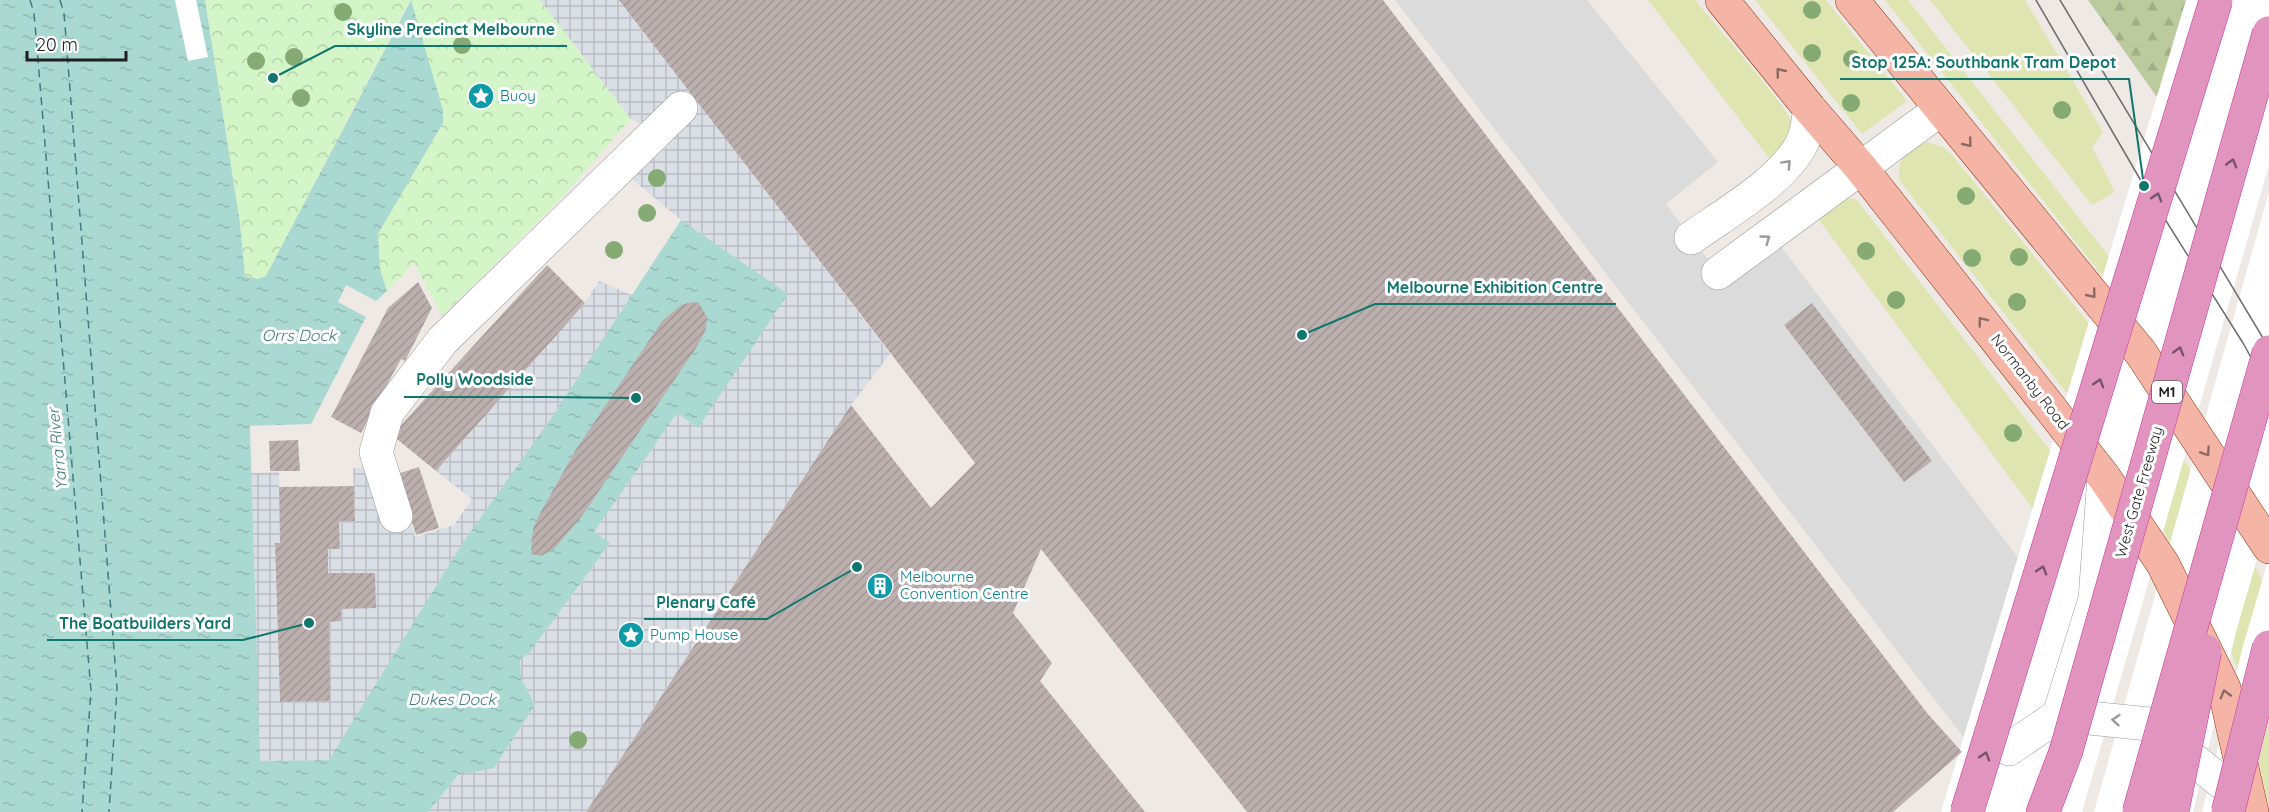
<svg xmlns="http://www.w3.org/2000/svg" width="2269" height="812" viewBox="0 0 2269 812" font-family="Quicksand,sans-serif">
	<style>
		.grass { fill: #dee5b0 }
		.forest { fill: url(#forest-firs) }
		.park { fill: url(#park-crowns) }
		.parking { fill: #dbdbdb }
		.plaza { fill: url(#plaza-grid) }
		.water { fill: url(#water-ripples) }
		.pier { fill: #fff }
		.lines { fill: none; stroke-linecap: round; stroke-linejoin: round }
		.ferry { stroke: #427a82; stroke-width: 1.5; stroke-dasharray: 8 6; stroke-linecap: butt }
		.building { fill: url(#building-hatch) }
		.minor-casing { stroke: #999; stroke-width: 34 }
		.major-casing { stroke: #8e330c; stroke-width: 34 }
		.highway-casing { stroke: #cd33a1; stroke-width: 34 }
		.minor { stroke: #fff; stroke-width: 33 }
		.major { stroke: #f4b5a6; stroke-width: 33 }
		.highway { stroke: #e094be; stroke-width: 33 }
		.tram { stroke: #6d6d6d; stroke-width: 1.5 }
		.highway-bridge-casing { stroke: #cd33a1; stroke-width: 34; stroke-linecap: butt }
		.highway-bridge { stroke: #e094be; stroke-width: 33 }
		.tree { fill: #86aa73 }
		.oneway { stroke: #8a6a62 }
		.oneway2 { stroke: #765467 }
		.oneway3 { stroke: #9a9a9a }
		.labels { text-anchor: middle; stroke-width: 6; stroke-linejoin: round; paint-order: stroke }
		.shield { fill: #fff; stroke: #626262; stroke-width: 1.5 }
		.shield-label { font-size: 14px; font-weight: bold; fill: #1f1f1f }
		.culture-label { font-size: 15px; fill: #0d838f; stroke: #fff; text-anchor: start }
		.street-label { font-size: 15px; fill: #1f1f1f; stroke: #fff }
		.water-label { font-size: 16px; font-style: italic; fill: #427a82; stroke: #fff }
		.leader { fill: none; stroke: #0f766e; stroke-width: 2 }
		.callout-dot { fill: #0f766e; stroke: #fff; stroke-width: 2 }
		.callout-label { font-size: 16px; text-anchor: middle; font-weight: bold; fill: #0f766e; stroke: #fff; stroke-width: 6; stroke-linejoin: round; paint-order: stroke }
	</style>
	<defs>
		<pattern id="forest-firs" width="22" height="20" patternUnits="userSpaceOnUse" patternTransform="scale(1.5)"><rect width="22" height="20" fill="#bccb9e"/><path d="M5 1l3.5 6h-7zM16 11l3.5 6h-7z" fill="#a1ae88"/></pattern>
		<pattern id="park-crowns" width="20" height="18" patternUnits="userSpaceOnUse" patternTransform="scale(1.5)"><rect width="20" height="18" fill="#d4f5c7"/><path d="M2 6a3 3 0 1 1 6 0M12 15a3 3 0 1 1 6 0" fill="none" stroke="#b6d2aa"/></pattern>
		<pattern id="plaza-grid" width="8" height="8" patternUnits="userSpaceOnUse" patternTransform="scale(1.5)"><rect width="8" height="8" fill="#dadee5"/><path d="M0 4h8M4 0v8" fill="none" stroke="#bbbec4"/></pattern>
		<pattern id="water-ripples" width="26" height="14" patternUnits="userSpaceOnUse" patternTransform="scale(1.5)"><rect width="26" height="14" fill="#aad9d2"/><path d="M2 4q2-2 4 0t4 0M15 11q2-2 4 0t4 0" fill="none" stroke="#92bab4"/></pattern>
		<pattern id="building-hatch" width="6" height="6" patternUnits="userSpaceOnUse" patternTransform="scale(1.5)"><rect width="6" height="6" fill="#bcb0af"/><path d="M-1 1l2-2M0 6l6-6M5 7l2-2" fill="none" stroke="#a19796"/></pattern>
	</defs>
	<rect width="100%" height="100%" fill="#efe9e6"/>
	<path class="grass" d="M1648,0H1695C1708,16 1791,111 1792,123C1793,140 1783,149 1772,162Z
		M1755,0H1826L1907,101L1862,134Z
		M1885,0H1908L2111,259L2104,278Z
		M1930,0H2025L2103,132L2092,147L2115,192L2092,205Z
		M1927,142L1943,147L1952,155L2087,321L2248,552L2269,594V807L2242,683L2222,626L2190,572L2103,439L1899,180C1898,157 1905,151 1927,142Z
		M1846,198L1856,199L2052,453L2033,509L1819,220Z"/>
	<path class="forest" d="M2088,0H2187L2159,100Z"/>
	<path class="park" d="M205,0H540L631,119L558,202L442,316L414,263L387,291L380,269L378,234L443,123V110L410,0L266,276L258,279L245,276L240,223Z"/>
	<path class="parking" d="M1395,0H1587L1718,162L1666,204L1691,238L1729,286L1779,244L2061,614L1968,743Z"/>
	<path class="plaza" d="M540,0H621L890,354L851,405L586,812H428L458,775L494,768L535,705L521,678L520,660L530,652L610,543L594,532L677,413L698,428L681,220L632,179L672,142L631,119Z
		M599,281L632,295L329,760L259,761L251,473L279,472L280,543H275L280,702L329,701V622L341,621V609L376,607L375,573H328V549H340L339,521L355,520L353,468L368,467L395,472L415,537L454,525L472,499L436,471L585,303Z"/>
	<path class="water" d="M0,0H205L240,223L245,276L258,279L266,276L411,0L443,110V123L378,234L380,269L387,291L376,301L346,285L338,302L366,317L311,424L250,426L260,761L329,760L462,544L554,414L681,220L788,294L698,428L677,413L594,532L610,543L530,652L520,660L521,678L535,705L494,768L458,775L428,812H0Z"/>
	<path class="pier" d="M175,0H196L208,57L188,61Z
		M2186,0H2269V165L2082,812H1941Z
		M2269,192V518L2236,632L2193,812H2094Z
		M2269,557V719L2245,812H2202L2243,646Z"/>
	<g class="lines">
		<path class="ferry" d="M30,0L34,13L91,691L82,812
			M60,0L64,13L117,688L109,812"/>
	</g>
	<path class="building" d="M619,0H1383L1927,713L1962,752L1893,812H1247L1041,549L1013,613L1052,663L1040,681L1145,812H586L851,405L931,508L975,463Z
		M547,265L585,303L436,471L392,435Z
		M418,282L432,308L405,361L401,359L361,433L331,417L388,308Z
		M691,302L699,303L707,317L706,329L698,345L582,516L554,549L541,556L531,554L533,529L539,515L575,451L662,321L681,305Z
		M1812,303L1932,461L1904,482L1784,325Z
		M298,440L300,471H270L269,441Z
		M419,467L439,528L416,535L397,474Z
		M354,486L355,521H339L340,549H328V573H375L376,608L341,609V621L329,622L330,701L280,702L275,543H280L279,487Z"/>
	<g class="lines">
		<defs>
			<path id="minor" d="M1691,238C1726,213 1785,180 1803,141C1807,132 1808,120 1810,109
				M1718,273L1941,109
				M2104,477L2095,599L2059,715L2149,724L2250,805
				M396,516L376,452L387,413L442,341L681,108
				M2009,749L2059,715"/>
			<path id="major" d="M1722,0L1810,109L1861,168L2051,409L2104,477L2163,564L2224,688L2252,812
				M1852,0L2141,353L2269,547"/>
			<path id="highway" d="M2043,812L2066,751"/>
		</defs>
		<use href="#minor" class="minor-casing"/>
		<use href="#major" class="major-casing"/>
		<use href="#highway" class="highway-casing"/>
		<use href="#minor" class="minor"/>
		<use href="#major" class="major"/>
		<use href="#highway" class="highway"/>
		<path class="tram" d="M2036,0L2144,186L2243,343L2269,390
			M2060,0L2269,348"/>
		<defs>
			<path id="highway-bridge" d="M2066,751L2269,33
				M1967,812L2216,0
				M2139,812L2269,352
				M2172,812L2205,651
				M2228,812L2269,647"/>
		</defs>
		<use href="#highway-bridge" class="highway-bridge-casing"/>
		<use href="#highway-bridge" class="highway-bridge"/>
	</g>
	<g class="tree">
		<circle cx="1812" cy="10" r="9"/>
		<circle cx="343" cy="12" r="9"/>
		<circle cx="462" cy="45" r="9"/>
		<circle cx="1812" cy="53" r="9"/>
		<circle cx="294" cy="57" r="9"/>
		<circle cx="1852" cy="59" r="9"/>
		<circle cx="256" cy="61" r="9"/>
		<circle cx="301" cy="98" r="9"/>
		<circle cx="1851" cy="103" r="9"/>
		<circle cx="2062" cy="110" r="9"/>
		<circle cx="657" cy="178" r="9"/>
		<circle cx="1966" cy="196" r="9"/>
		<circle cx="647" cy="213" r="9"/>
		<circle cx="614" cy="250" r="9"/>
		<circle cx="1866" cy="251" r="9"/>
		<circle cx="2019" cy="257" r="9"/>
		<circle cx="1972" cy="258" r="9"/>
		<circle cx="1896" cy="300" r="9"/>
		<circle cx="2017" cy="302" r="9"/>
		<circle cx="2013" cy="433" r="9"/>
		<circle cx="578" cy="740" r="9"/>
	</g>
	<defs><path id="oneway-chevron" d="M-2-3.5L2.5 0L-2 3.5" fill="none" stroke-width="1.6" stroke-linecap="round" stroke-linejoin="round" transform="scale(1.5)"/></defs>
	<g class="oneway">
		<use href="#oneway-chevron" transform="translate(1780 72) rotate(-129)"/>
		<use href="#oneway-chevron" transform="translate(1968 143) rotate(51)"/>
		<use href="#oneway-chevron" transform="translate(2092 294) rotate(51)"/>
		<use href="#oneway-chevron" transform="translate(1982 321) rotate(-128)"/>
		<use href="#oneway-chevron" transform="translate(2206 452) rotate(56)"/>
		<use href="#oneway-chevron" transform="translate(2225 694) rotate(-106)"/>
	</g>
	<g class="oneway2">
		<use href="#oneway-chevron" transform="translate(2232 163) rotate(-74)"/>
		<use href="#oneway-chevron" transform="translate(2157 197) rotate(-73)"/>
		<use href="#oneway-chevron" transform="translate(2179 351) rotate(-74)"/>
		<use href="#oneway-chevron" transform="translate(2099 383) rotate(-73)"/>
		<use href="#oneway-chevron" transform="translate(2042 570) rotate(-73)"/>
		<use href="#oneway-chevron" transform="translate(1985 756) rotate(-73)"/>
	</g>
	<g class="oneway3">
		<use href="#oneway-chevron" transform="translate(1787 164) rotate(-47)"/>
		<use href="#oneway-chevron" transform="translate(1766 239) rotate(-36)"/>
		<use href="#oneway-chevron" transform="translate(2116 720) rotate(-175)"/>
	</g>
	<defs>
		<symbol id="sight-disc" viewBox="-11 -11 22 22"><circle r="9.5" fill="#0f9aa8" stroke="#fff"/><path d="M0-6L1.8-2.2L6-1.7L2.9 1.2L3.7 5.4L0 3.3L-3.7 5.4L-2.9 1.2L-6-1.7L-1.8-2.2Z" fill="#fff"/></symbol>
		<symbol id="building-disc" viewBox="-11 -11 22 22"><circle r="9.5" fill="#0f9aa8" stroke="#fff"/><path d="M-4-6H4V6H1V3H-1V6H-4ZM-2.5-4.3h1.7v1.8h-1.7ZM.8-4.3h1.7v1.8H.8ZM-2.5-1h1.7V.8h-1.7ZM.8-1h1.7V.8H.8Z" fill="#fff"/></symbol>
	</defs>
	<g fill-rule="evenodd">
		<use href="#sight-disc" x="466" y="81" width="30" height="30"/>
		<use href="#building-disc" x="865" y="571" width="30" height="30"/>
		<use href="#sight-disc" x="616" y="620" width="30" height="30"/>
	</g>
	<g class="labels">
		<rect class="shield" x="2152" y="381" width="30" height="22" rx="4.5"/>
		<g class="shield-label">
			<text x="2167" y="397">M1</text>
		</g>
		<g class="culture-label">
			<text x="500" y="101">Buoy</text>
			<text x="900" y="582">Melbourne<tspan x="900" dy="17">Convention Centre</tspan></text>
			<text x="650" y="640">Pump House</text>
		</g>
		<g class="street-label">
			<text transform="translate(2030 382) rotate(52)" y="5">Normanby Road</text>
			<text transform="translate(2139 492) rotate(-74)" y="5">West Gate Freeway</text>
		</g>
		<g class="water-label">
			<text x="299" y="341">Orrs Dock</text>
			<text transform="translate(57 449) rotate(-96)" y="6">Yarra River</text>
			<text x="452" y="705">Dukes Dock</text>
		</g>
	</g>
	<path class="leader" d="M273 78L335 46H567M2144 186L2129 79H1840M1302 335L1375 304H1616M636 398L545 397H404M857 567L767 619H644M309 623L243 640H47"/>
	<g class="callout-dot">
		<circle cx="273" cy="78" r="6"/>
		<circle cx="2144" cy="186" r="6"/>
		<circle cx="1302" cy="335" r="6"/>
		<circle cx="636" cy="398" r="6"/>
		<circle cx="857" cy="567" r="6"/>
		<circle cx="309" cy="623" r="6"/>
	</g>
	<g class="callout-label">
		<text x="451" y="35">Skyline Precinct Melbourne</text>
		<text x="1984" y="68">Stop 125A: Southbank Tram Depot</text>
		<text x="1495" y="293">Melbourne Exhibition Centre</text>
		<text x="475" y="385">Polly Woodside</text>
		<text x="706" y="608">Plenary Café</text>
		<text x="145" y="629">The Boatbuilders Yard</text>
	</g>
	<path d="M27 51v9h99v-9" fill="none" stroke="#1f1f1f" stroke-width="3"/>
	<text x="36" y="51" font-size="18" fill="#1f1f1f" stroke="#ffffff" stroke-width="4.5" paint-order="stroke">20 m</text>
</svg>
